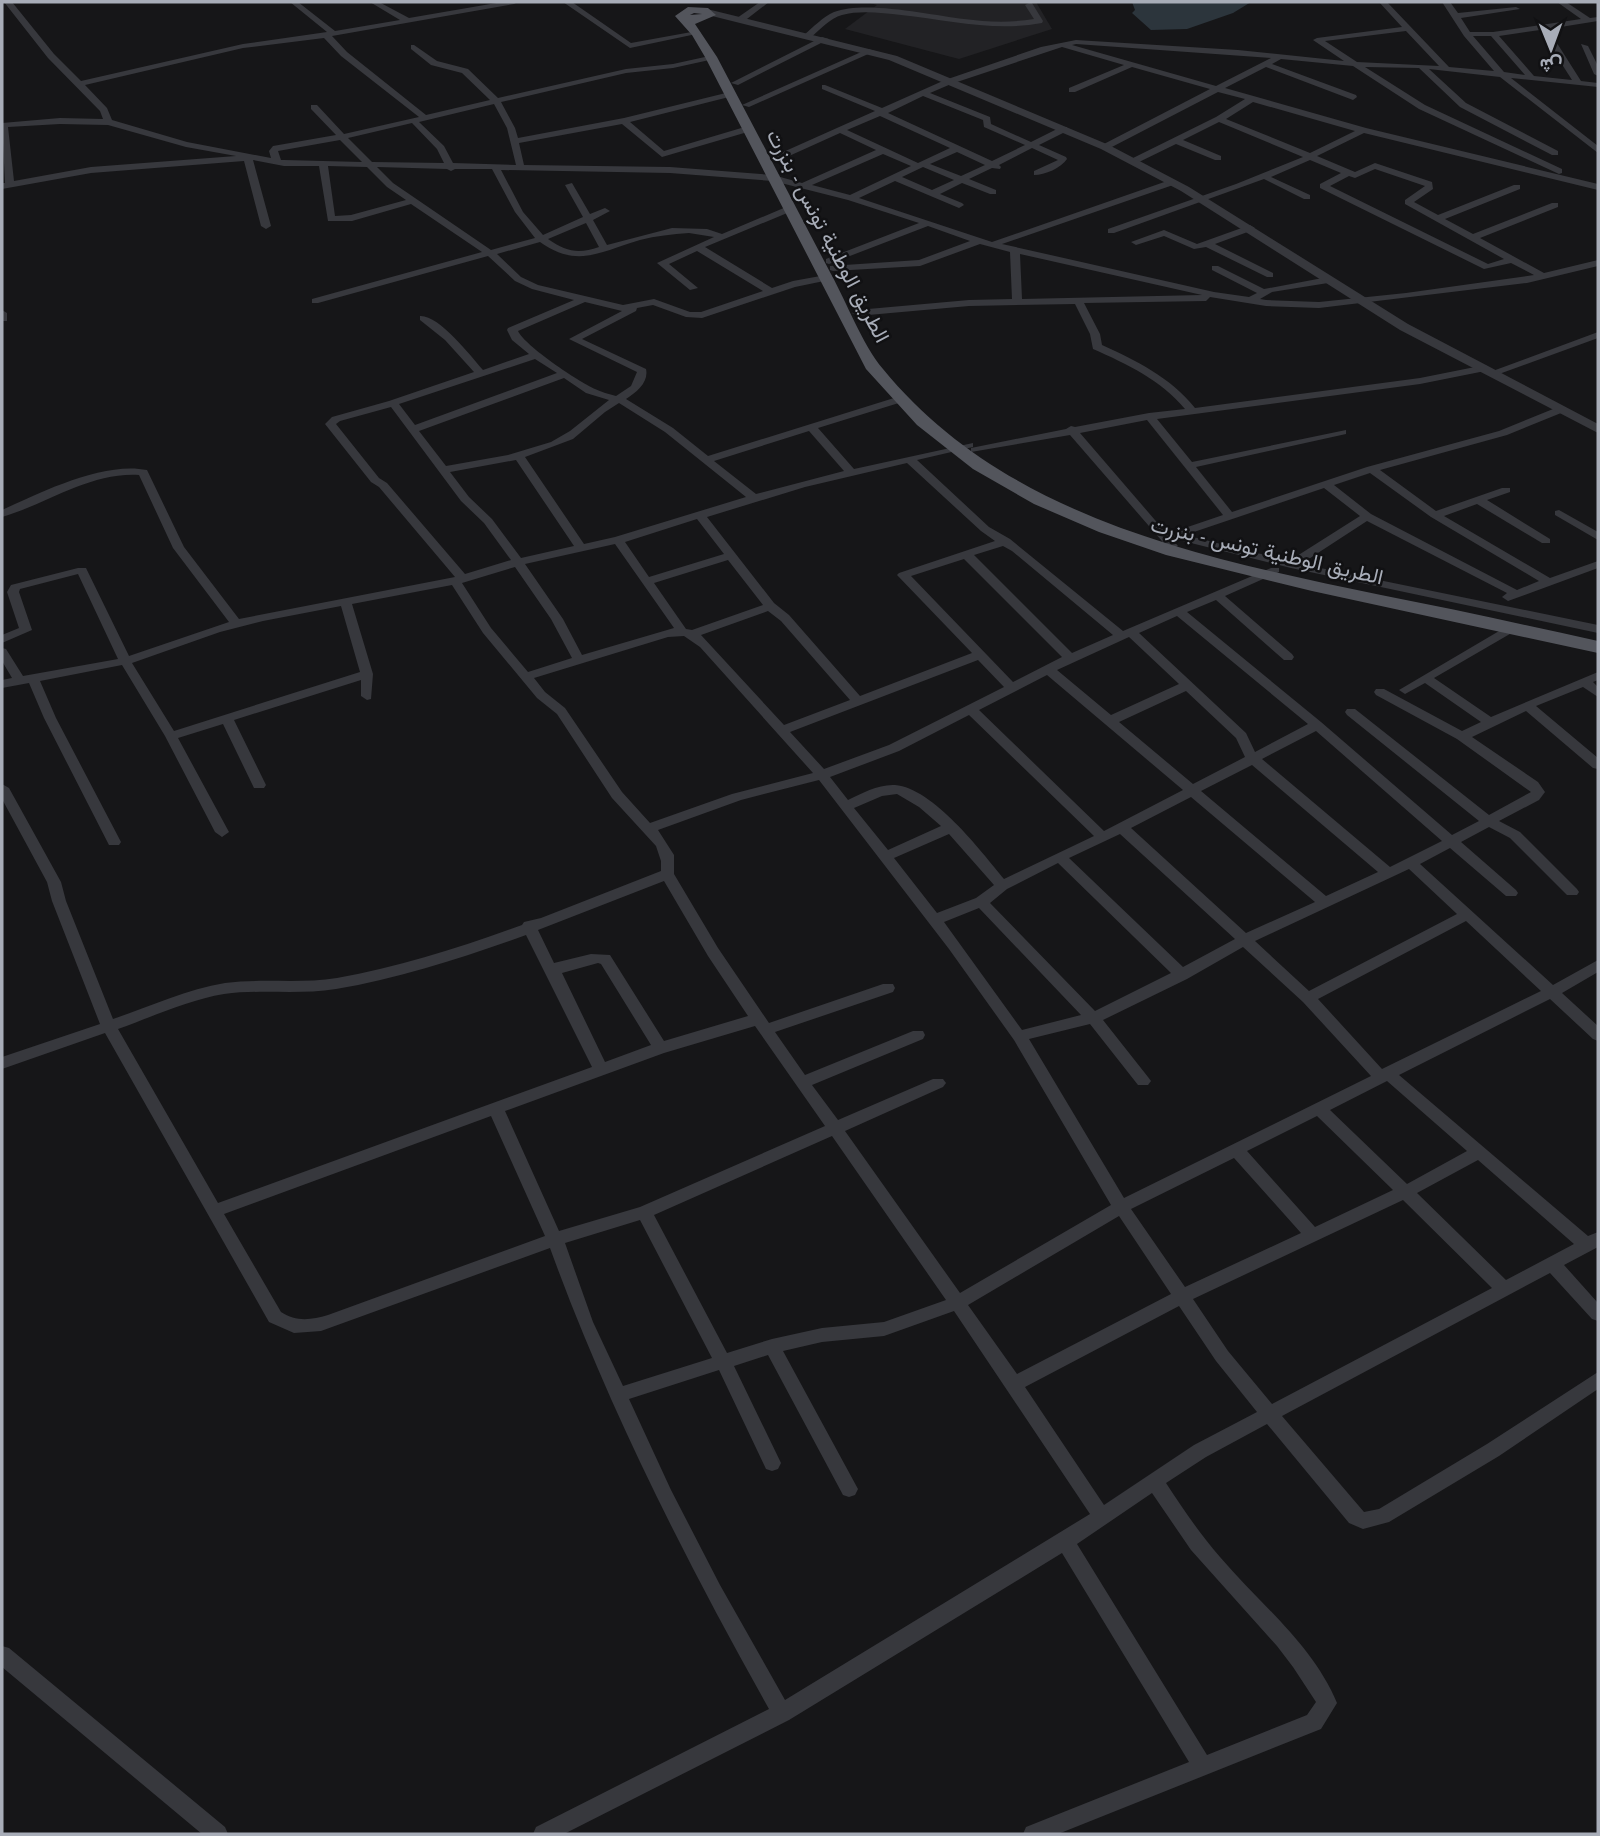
<svg xmlns="http://www.w3.org/2000/svg" width="1600" height="1836" viewBox="0 0 1600 1836" font-family="Jost,Vazirmatn,sans-serif">
	<style>
		.built { fill: #222225 }
		.water { fill: #2c353c }
		.lines { fill: none; stroke-linecap: round; stroke-linejoin: round }
		.minor { fill: #37383d; fill-rule: evenodd }
		.tertiary { fill: #37383d; fill-rule: evenodd }
		.primary { fill: #53555c; fill-rule: evenodd }
		.labels { text-anchor: middle; stroke-width: 5; stroke-linejoin: round; paint-order: stroke }
		.far-street-label { font-size: 21px; fill: #a8adb8; stroke: #111113 }
	</style>
	<rect width="100%" height="100%" fill="#161618"/>
	<path class="built" d="M866,2H1036L1052,29L959,59L845,29L877,5Z"/>
	<path class="water" d="M1132,2H1251L1233,13L1187,29L1151,30L1132,13L1135,10Z"/>
	<g class="lines">
		<path class="minor" d="M4,2H12L54,54L81,81L243,44L327,32L290,2H298L335,31L400,20L370,2H379L409,18L502,2H518L514,4L332,36L347,52L426,115L490,100L462,73L431,65L411,49V45H414L437,61L468,69L498,98L626,69L673,64L714,55V59L673,68L626,73L501,102L515,128L518,138L624,118L730,92H733V96L630,122L664,151L748,126L751,127V131L662,157L622,124L519,143L524,165L670,167L773,175L802,183L876,150L840,133L778,161H772V157L875,111L822,89V85H825L882,108L945,80L1041,47L1076,40L1238,50L1344,61L1313,40L1317,38L1402,27L1379,2H1387L1449,67L1494,71L1464,36L1442,2H1450L1458,13L1516,7L1520,9L1461,18L1470,32H1493L1581,19L1557,2H1566L1590,18L1598,17V21L1548,29L1581,81L1598,83V87L1511,78L1598,146V153L1500,77L1429,69L1466,103L1558,151V155H1552L1460,107L1419,68L1365,67L1425,105L1562,169V173L1559,174L1419,109L1353,66L1281,59L1272,64L1356,95L1357,97L1353,100L1266,67L1225,88L1366,128L1598,184V190L1364,133L1317,156L1355,172L1375,163L1432,182L1433,189L1414,202L1438,215L1514,185H1520V189L1445,219L1473,234L1552,203H1558V207L1480,238L1544,273L1598,260V266L1527,283L1319,308L1266,306L1210,297L1206,301L1084,303L1100,334L1102,345C1137,361 1170,377 1195,408L1420,378L1485,365L1490,368L1485,371L1420,384L1157,419L1192,462L1346,430V434L1196,467L1232,512L1367,467L1499,431L1558,407H1566V411L1507,435L1380,470L1436,511L1502,488H1510V492L1487,500L1550,539V543H1542L1477,504L1444,516L1550,578L1598,561V568L1508,601L1502,597L1507,593L1367,521L1301,564L1598,625V633L1291,568L1171,538L1178,546L1172,549L1168,548L1070,435L971,452V448L1066,429L1071,426L1075,427L1149,413L1185,409C1161,380 1127,364 1093,349L1090,334L1075,304L969,306L857,316L852,313L857,310L969,300L1012,299L1010,252L980,244L920,266L833,271L830,270V266L919,260L970,241L928,226L829,264L826,263V259L919,223L848,200L773,181L670,173L501,170L523,212L543,235L583,217L565,185L572,183L590,214L605,208L610,211L593,220L607,245L672,228L707,229L722,234L786,207H792V211L705,247L772,288L793,281L826,275L829,276V280L795,287L702,318L686,317L653,305L637,308L636,311L582,339L646,369C649,382 637,392 626,399L673,428L708,456L894,398H902V402L818,428L854,469L973,443V447L917,460L989,527L1010,539L1123,631L1271,568H1279V572L1225,596L1292,654L1294,657L1292,660H1284L1216,600L1187,612L1321,722L1452,835L1479,821L1347,715L1345,712L1347,709H1355L1489,815L1531,792L1457,739L1376,695L1374,692L1376,689H1384L1462,731L1481,722L1425,683L1405,694L1399,690L1511,624L1517,628L1515,631L1434,678L1491,717L1598,672V680L1593,682L1598,687V697L1583,687L1536,706L1598,758V769L1593,768L1526,711L1472,737L1538,782L1545,792L1539,800L1499,821L1520,832L1577,889L1579,892L1577,895H1567L1510,838L1489,827L1461,842L1516,890L1518,893L1516,896H1506L1450,848L1420,864L1553,985L1598,960V972L1562,993L1598,1026V1041L1593,1039L1550,999L1399,1075L1588,1236L1598,1232V1247L1564,1265L1598,1303V1321L1592,1319L1550,1273L1282,1416L1364,1512L1379,1509L1487,1444L1598,1372V1389L1499,1456L1389,1522L1363,1529L1349,1523L1267,1424L1206,1457L1166,1483C1183,1509 1200,1534 1220,1557C1260,1604 1313,1645 1337,1703L1321,1729L1058,1834H1023L1026,1827L1189,1762L1062,1553L789,1720L564,1834H533L536,1827L769,1709C686,1561 608,1408 550,1248L321,1331L294,1333L269,1322L105,1033L2,1069V1057L100,1024L52,901L47,882L2,799V784L9,788L61,882L66,901L113,1019C149,1007 187,989 225,983C262,978 300,984 337,978C400,967 462,947 522,925L524,922L541,918L661,871V861L656,846L612,798L557,714L537,698L483,633L452,585L352,604L373,674L371,699L367,700L361,696V680L234,720L266,785L264,788H254L223,724L178,738L229,832L222,837L215,832L165,736L122,665L40,681L56,718L121,842L119,845H109L44,718L29,683L2,688V680L12,678L2,661V648L6,649L23,676L118,659L78,574L20,589L19,592L32,630L2,643V635L19,628L7,592L11,585L78,568H86L129,656L229,622L173,548L139,475C90,472 47,504 2,517V510C41,492 104,461 147,470L184,547L239,619L455,577L379,487L371,482L325,424L332,417L389,401L474,372L445,340L420,320V316C439,315 470,355 483,370L529,354L512,340L507,330L508,328L574,300L532,289L515,281L488,256L318,303H312V299L482,252L411,204L352,221H328L319,166H284L253,160L271,226L266,229L261,226L244,161L91,173L2,189V183H5L2,123L60,118L103,119L100,111L48,58ZM1540,30L1572,80L1534,76L1499,36ZM1406,31L1439,66L1357,62L1325,41ZM1473,36H1491L1525,75L1504,72ZM324,38L341,56L419,117L344,134L317,105H311V109L336,135L273,146L269,151L271,158L187,142L112,120L107,108L85,85L243,48ZM1076,44L1271,58L1216,86L1072,45ZM1062,47L1124,65L1069,88V92H1075L1132,67L1210,89L1102,145V149H1108L1218,92L1245,99L1216,117L1131,159V163H1137L1176,144L1215,160H1221V156L1183,140L1219,122L1303,157L1236,184L1108,229V233H1114L1264,179L1304,199H1310V195L1271,177L1310,160L1341,173L1320,184V188L1484,269L1511,263L1534,275L1406,293L1319,302L1266,300L1260,299L1272,292L1328,283L1333,280L1328,277L1264,289L1218,266H1212V270L1257,293L1249,297L1214,292L1002,244L1176,184V180H1170L992,242L859,198L895,181L959,208L964,205L962,203L940,194L962,183L990,194H996V190L969,179L992,168L1000,169L1001,167L999,165L1032,148L1058,160L1034,171V175C1045,175 1061,168 1067,159L1066,157L1039,145L1067,131V127H1061L1031,142L991,124L990,117L930,93L951,84ZM923,96L983,120L984,127L1025,145L992,161L888,113ZM1253,102L1355,131L1310,153L1226,119ZM494,104L507,128L516,165L453,163L444,146L419,122ZM880,116L950,148L918,163L847,130ZM412,123L437,149L444,163L372,162L348,138ZM60,124L108,125L186,147L236,156L91,167L14,181L8,127ZM340,140L362,162L284,160H281L278,151ZM957,152L985,165L961,176L930,164ZM883,154L911,166L850,195L812,185ZM328,166L367,167L387,187L406,200L351,215L335,216ZM377,167L447,169L451,171L455,169H492L515,212L535,238L491,250L393,183ZM923,167L954,180L932,190L902,177ZM1375,169L1425,186L1405,200V204L1504,259L1488,264L1330,186L1349,176L1355,178ZM586,223L599,247C579,254 566,252 548,239ZM689,233L714,237L657,263L690,290L698,288L669,264L697,251L763,291L701,312H690L654,299L623,305L538,285L521,277L497,254L540,242C578,269 601,251 640,240C656,236 672,234 689,233ZM1020,254L1202,295L1022,299ZM585,302L622,311L569,339L637,372L631,386L616,396C609,394 601,392 595,389C579,382 525,346 518,331ZM535,359L557,373L415,425L399,404ZM564,378L586,393L609,400L570,431L551,442L508,455L446,466L419,431ZM619,403L665,432L746,497L615,537L584,544L525,457L573,439L605,412ZM391,407L461,501L484,523L511,560L465,574L387,483L379,478L336,424L340,421ZM1147,420L1223,515L1167,534L1080,433ZM809,431L844,471L756,494L714,461ZM516,460L574,546L521,558L492,519L469,497L450,472ZM907,463L981,531L995,541L899,573L897,575L972,653L860,696L789,615L774,603L707,517L805,487ZM1370,473L1431,517L1539,581L1517,590L1371,514L1334,485ZM1324,488L1360,516L1289,561L1185,535ZM697,519L724,554L649,577L625,542ZM615,544L674,628L582,655L563,619L525,564ZM1003,546L1012,551L1113,635L1072,653L974,555ZM964,559L1062,657L1013,682L911,576ZM728,560L763,605L692,630L686,629L654,583ZM515,567L551,619L572,658L528,672L491,628L462,583ZM341,606L360,672L174,731L132,663L220,632L263,621ZM768,611L781,621L850,700L784,725L701,635ZM1177,616L1308,724L1255,752L1246,733L1139,633ZM684,636L700,647L813,773L732,794L650,823L622,792L565,708L545,692L534,678L668,637ZM1129,637L1179,684L1111,715L1057,670ZM978,660L1004,687L889,745L824,769L790,732ZM1047,675L1183,790L1104,831L979,710ZM1186,691L1236,738L1245,757L1193,784L1119,722ZM969,715L1094,836L1004,879C981,851 933,788 895,785C879,784 862,793 848,800L830,777L899,751ZM1316,731L1442,841L1390,867L1262,759ZM1252,765L1378,872L1326,896L1201,791ZM819,780L949,949L1014,1040L1111,1205L960,1293L845,1131L943,1087L946,1083L943,1079H933L838,1120L812,1085L923,1039L925,1035L923,1031H913L805,1075L775,1032L893,992L895,988L893,984H883L769,1023L718,948L674,874V855L658,830L741,800ZM897,794L919,807L941,826L888,850L854,808L882,796ZM1191,797L1315,902L1246,933L1131,828ZM949,834L994,885L976,898L937,913L894,858ZM1120,834L1235,939L1183,967L1069,858ZM1058,863L1171,973L1095,1011L990,903L1007,889ZM1409,869L1457,914L1309,991L1255,941ZM664,881L708,956L748,1016L664,1041L610,955L591,954L554,963L538,930ZM979,908L1081,1015L1022,1030L944,922ZM1466,921L1541,991L1382,1069L1318,999ZM526,935L592,1067L218,1203L118,1029C152,1017 188,1000 224,994C261,989 299,995 336,989C401,978 465,957 526,935ZM1243,947L1303,1002L1371,1076L1124,1198L1029,1039L1090,1024L1138,1085H1148L1151,1081L1148,1077L1103,1020L1187,979ZM598,963L601,964L651,1045L605,1062L562,973ZM755,1026L825,1126L640,1207L559,1231L505,1111L664,1053ZM1387,1081L1467,1151L1407,1184L1330,1110ZM491,1116L545,1236L328,1315C311,1320 296,1322 281,1312L224,1214ZM1317,1116L1393,1190L1315,1227L1247,1151ZM832,1136L946,1300L884,1322L822,1328L772,1339L727,1353L654,1215ZM1234,1158L1301,1233L1185,1287L1131,1209ZM1478,1160L1574,1244L1506,1280L1417,1193ZM1403,1200L1492,1288L1272,1404L1228,1351L1193,1299ZM1119,1216L1171,1294L1017,1374L968,1305ZM640,1220L712,1358L623,1386L593,1322L565,1243ZM1179,1306L1216,1361L1257,1412L1194,1445L1104,1505L1025,1387ZM954,1311L1090,1514L785,1700L720,1585L671,1490L629,1399L719,1370L766,1469L772,1471L778,1469L781,1463L734,1366L768,1355L843,1495L849,1497L855,1495L858,1489L783,1351L822,1342L884,1336ZM1152,1493L1191,1550L1277,1646L1293,1667L1316,1702L1307,1715L1207,1755L1077,1544Z
			M563,2H572L631,43L697,31L701,33L630,48Z
			M760,2H769L743,22H737V18Z
			M1029,3H1032L1043,21L1042,23C995,32 948,20 901,15C883,13 860,10 842,15C830,18 820,30 811,37L804,35C813,27 823,17 834,12C865,0 931,15 964,19C987,22 1010,23 1034,19L1025,5Z
			M822,37L829,39L738,85L731,83Z
			M1581,44L1588,46L1598,66V76L1594,74Z
			M868,49L875,51L749,107L742,105Z
			M1250,225L1255,228L1253,230L1215,244L1273,273V277H1267L1206,247L1194,249L1164,236L1136,245L1131,242L1164,230L1197,244Z
			M2,310L7,313V321H2Z
			M1598,332V338L1499,374L1490,372Z
			M1559,510L1598,532V540L1555,515V511Z
			M2,1646L9,1648L225,1827L228,1834H202L2,1667Z"/>
		<path class="tertiary" d="M707,9L897,56L1109,145L1189,187L1408,324L1598,424V433L1400,330L1181,191L1101,149L889,60L704,14L702,12Z"/>
		<path class="primary" d="M688,7L708,8L716,15L695,24L717,57C755,129 793,202 831,274C847,303 862,344 883,369C1005,518 1202,558 1381,595C1453,609 1526,625 1598,641V653L1312,591L1166,555L1099,532L1034,504L973,469L917,425L866,369L705,57L692,35L675,16ZM694,13L702,14L690,15Z"/>
	</g>
	<g class="labels">
		<g class="far-street-label">
			<text transform="translate(828 236) rotate(62)" y="7">الطريق الوطنية تونس - بنزرت</text>
			<text transform="translate(1267 551) rotate(13)" y="7">الطريق الوطنية تونس - بنزرت</text>
		</g>
	</g>
	<rect width="1600" height="1836" fill="none" stroke="#a8adb8" stroke-width="7"/>
	<g transform="translate(1551 49) rotate(179)" stroke="#111113" stroke-width="5" paint-order="stroke">
	<path d="M0-5L12 26L0 18L-12 26Z" fill="#a8adb8"/>
	<text y="-10" font-size="19" font-weight="bold" text-anchor="middle" fill="#a8adb8">ش</text>
	</g>
</svg>
